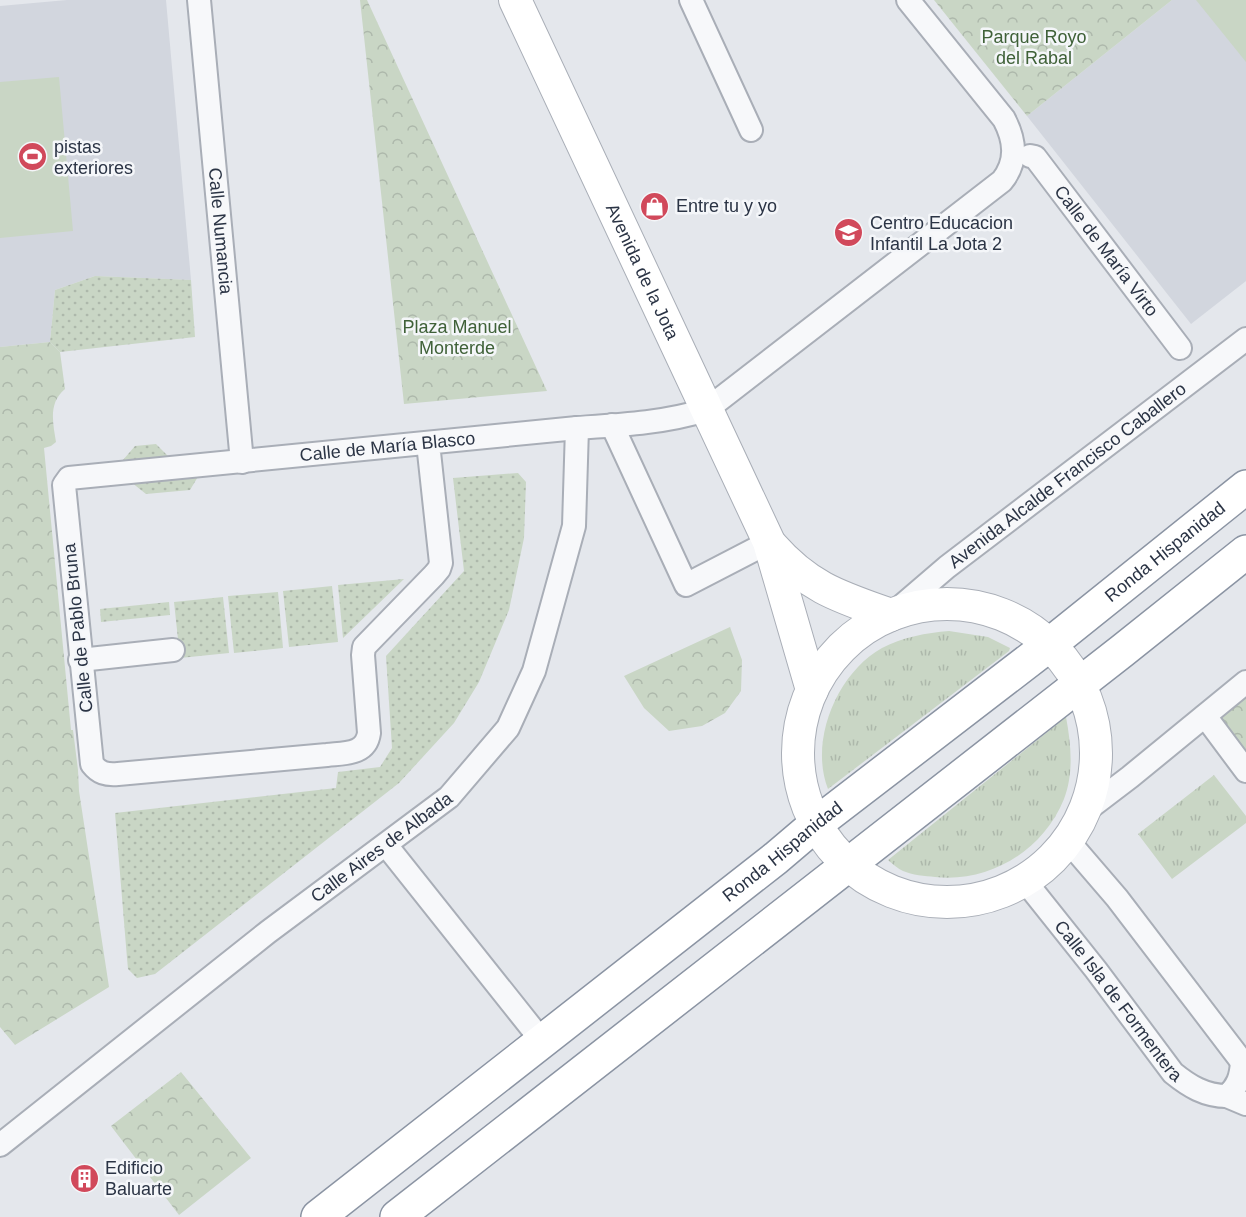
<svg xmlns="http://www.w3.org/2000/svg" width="1246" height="1217" viewBox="0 0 1246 1217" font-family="Arial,sans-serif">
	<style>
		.built { fill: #d2d6de }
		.grass { fill: url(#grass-tufts) }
		.park { fill: url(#park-crowns) }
		.garden { fill: url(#garden-dots) }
		.pitch { fill: #c9d6c5 }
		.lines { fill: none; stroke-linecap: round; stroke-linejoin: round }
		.street-casing { stroke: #a9aeb7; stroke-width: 26 }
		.secondary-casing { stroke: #a9aeb7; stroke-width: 34 }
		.highway-casing { stroke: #8b94a3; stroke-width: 36 }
		.street { stroke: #f7f8fa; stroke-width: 22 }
		.secondary { stroke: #fff; stroke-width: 32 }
		.highway { stroke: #fff; stroke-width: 33 }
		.labels { text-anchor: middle; stroke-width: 5; stroke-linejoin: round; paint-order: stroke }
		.park-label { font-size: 18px; fill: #3f6138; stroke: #f4f6f9 }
		.poi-label { font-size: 18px; fill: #2b3445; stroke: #f4f6f9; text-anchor: start }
		.street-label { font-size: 18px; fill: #2b3445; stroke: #f4f6f9 }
	</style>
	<defs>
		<pattern id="grass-tufts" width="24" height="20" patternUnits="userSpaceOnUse" patternTransform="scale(1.5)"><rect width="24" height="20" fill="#c9d6c5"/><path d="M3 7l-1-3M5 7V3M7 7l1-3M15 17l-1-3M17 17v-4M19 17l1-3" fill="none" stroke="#adb8ab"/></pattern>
		<pattern id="park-crowns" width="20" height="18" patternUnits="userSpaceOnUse" patternTransform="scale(1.5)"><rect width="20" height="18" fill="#c9d6c5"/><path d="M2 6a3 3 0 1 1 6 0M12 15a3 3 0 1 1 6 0" fill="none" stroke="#adb8ab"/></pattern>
		<pattern id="garden-dots" width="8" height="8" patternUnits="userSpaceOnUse" patternTransform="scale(1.5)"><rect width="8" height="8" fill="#c9d6c5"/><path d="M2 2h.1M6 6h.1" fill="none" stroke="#adb8ab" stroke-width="1.8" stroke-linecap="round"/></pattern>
	</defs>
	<rect width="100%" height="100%" fill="#e4e7ec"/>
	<path class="built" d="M67,0H166L191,280L95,276L55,290L50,342L0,347V6Z
		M1172,0H1246V281L1191,324L1027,116Z"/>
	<path class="grass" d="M949,631L988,637L1010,648L1009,651L828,789C809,741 837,673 882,648C903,637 926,633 949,631Z
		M1066,717C1071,744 1074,773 1064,799C1043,851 989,883 935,877C925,876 912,875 903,871C898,869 893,864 888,860Z
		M1214,775L1246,816V823L1172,879L1138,834Z"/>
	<path class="park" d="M360,0H367L547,391L404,404Z
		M934,0H1172L1027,116Z
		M50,342L60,352L65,389C48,403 53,423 56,442L51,446L44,448L71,730H73L78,770L79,791L109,987L15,1045L0,1027V347Z
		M730,627L742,660L741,691L725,713L702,726L669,731L644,708L624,676Z
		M1246,682V771L1205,716Z
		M181,1072L251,1158L179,1215L111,1126Z"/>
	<path class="garden" d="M95,276L191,280L195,337L60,352L50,342L55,290Z
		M156,444L169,457L123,460L135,446Z
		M518,473L526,482L524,538L509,610L479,682L454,723L399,783L155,974L137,978L128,969L127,958L115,813L336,788L338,772L380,767L392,748L386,656L464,571L453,478Z
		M199,475L190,490L146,494L131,482Z
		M404,579L343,638L338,585Z
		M332,586L338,642L289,647L283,591Z
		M278,592L283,648L234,653L228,596Z
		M223,597L229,653L180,658L174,602Z
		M169,602L170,615L101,622L100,609Z"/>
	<path class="pitch" d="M1196,0H1246V62Z
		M59,77L73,231L0,238V82Z"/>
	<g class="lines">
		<defs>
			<g id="street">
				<path id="s1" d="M199,0L242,462"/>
				<path d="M691,0L751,130"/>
				<path id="s2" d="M1030,156L1035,157L1180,348"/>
				<path d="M612,425L686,585L769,542"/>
				<path id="s3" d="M428,443L441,563L439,569L434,575L364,647L363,655L369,733C366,755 344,753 327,755L118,774C106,775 99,773 92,764L64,485L69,478L577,428C621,425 663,423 706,410L1002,181C1018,161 1015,140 1004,119L908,0"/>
				<path id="s4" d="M891,615L947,567L1246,339"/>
				<path d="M80,660L173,650"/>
				<path d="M1205,716L1246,771"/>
				<path d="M1084,812L1130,777L1246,682"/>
				<path d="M1068,841L1117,898L1246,1067"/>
				<path d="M386,845L542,1041"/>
				<path id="s5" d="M1025,881L1096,970L1173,1073C1189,1086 1205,1096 1227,1096C1238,1086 1241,1077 1242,1062"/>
				<path d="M1227,1096L1246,1104"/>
				<path id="s6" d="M0,1145L268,932L449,797L508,728L534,671L574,526L577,428"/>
			</g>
			<g id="secondary">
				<path id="s7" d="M515,0L769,542L812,690"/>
				<path d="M772,546C809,588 840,597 891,615"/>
				<circle cx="947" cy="753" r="149"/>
			</g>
			<g id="highway">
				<path id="s8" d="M318,1217L776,858L816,824L1049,645L1246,487"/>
				<path d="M397,1217L1122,651L1246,552"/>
			</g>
		</defs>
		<use href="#street" class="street-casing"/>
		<use href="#secondary" class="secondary-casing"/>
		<use href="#highway" class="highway-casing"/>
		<use href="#street" class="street"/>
		<use href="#secondary" class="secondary"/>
		<use href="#highway" class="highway"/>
	</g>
	<defs>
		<symbol id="stadium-disc" viewBox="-11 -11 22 22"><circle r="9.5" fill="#d1495b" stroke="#f4f6f9"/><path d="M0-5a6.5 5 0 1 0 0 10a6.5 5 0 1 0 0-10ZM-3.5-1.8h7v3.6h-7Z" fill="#fff"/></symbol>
		<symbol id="shop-disc" viewBox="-11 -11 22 22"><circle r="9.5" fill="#d1495b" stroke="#f4f6f9"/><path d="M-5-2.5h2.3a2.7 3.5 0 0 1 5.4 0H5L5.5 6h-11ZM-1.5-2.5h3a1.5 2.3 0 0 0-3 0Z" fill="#fff"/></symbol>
		<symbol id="school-disc" viewBox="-11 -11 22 22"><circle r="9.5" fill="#d1495b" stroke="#f4f6f9"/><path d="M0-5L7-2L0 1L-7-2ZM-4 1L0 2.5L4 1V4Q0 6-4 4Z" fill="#fff"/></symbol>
		<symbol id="building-disc" viewBox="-11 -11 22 22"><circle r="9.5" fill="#d1495b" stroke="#f4f6f9"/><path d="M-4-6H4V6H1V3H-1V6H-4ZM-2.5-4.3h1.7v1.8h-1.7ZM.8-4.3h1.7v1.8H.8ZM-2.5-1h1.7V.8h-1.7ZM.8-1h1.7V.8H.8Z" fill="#fff"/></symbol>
	</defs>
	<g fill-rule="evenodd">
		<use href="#stadium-disc" x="16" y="140" width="33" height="33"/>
		<use href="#shop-disc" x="638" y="190" width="33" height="33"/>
		<use href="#school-disc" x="832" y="216" width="33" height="33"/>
		<use href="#building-disc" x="68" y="1162" width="33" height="33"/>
	</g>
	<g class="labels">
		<g class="park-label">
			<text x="1034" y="43">Parque Royo<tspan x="1034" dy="21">del Rabal</tspan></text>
			<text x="457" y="333">Plaza Manuel<tspan x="457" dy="21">Monterde</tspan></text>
		</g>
		<g class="poi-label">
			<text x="54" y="153">pistas<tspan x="54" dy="21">exteriores</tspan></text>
			<text x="676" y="212">Entre tu y yo</text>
			<text x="870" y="229">Centro Educacion<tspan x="870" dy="21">Infantil La Jota 2</tspan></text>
			<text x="105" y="1174">Edificio<tspan x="105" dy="21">Baluarte</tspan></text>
		</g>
		<g class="street-label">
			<text dy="6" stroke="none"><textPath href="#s1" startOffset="232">Calle Numancia</textPath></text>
			<text dy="6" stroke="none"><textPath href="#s2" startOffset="123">Calle de María Virto</textPath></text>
			<text dy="6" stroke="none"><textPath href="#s7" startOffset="300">Avenida de la Jota</textPath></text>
			<text dy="6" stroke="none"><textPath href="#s3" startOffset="1222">Calle de María Blasco</textPath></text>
			<text dy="6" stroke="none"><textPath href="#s4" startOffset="225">Avenida Alcalde Francisco Caballero</textPath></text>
			<text dy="6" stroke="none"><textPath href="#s8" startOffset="1077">Ronda Hispanidad</textPath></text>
			<text transform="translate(78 628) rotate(-96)" y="6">Calle de Pablo Bruna</text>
			<text dy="6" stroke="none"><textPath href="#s6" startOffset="484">Calle Aires de Albada</textPath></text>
			<text dy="6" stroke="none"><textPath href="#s8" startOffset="591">Ronda Hispanidad</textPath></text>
			<text dy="6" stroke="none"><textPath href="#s5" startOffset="152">Calle Isla de Formentera</textPath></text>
		</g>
	</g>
</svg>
